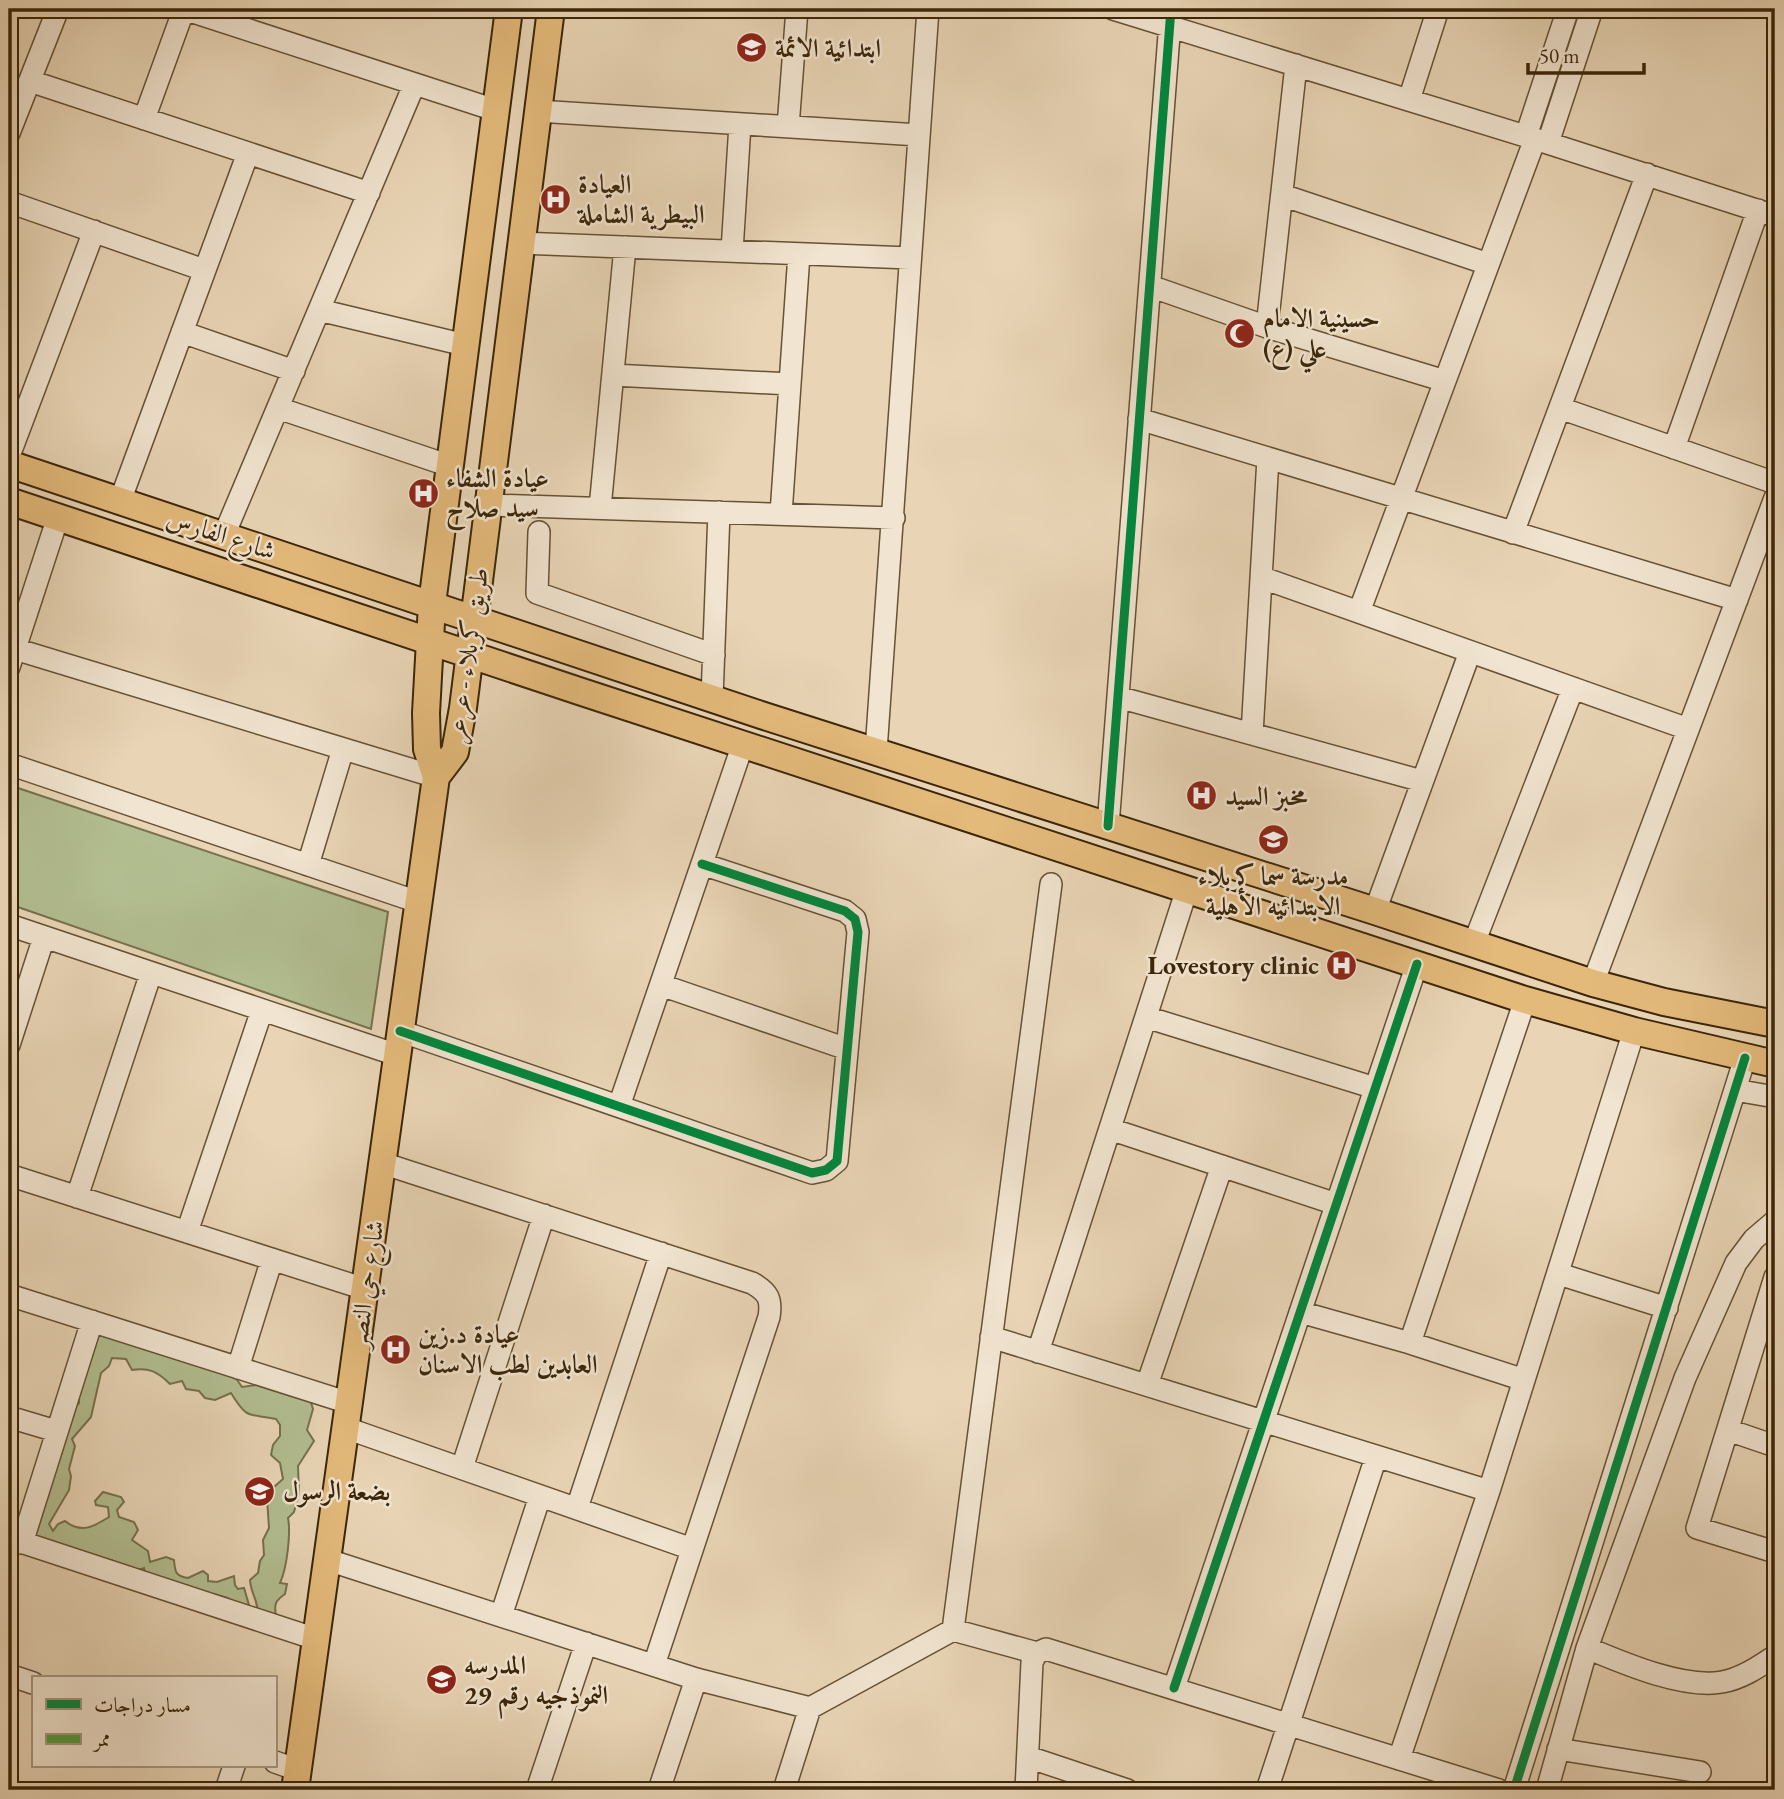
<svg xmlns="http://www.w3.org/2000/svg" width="1784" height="1799" viewBox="0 0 1784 1799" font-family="'EB Garamond',Amiri,serif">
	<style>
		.green { fill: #b2be91; stroke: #76724d; stroke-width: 2 }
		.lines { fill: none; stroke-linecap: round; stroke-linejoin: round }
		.minor-casing { stroke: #665234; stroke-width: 24 }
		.major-casing { stroke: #3b2609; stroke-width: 30 }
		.minor { stroke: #f1e4d0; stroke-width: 21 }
		.major { stroke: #e4ba7b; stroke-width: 26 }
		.quiet { stroke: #529c3b; stroke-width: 7; stroke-dasharray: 14 7; stroke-linecap: butt }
		.cycleway-casing { stroke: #f1e4d0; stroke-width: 13 }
		.cycleway { stroke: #00873e; stroke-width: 9 }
		.labels { text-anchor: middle; stroke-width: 5; stroke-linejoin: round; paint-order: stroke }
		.poi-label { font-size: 26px; font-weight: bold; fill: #3b2609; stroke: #f1e4d0; text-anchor: start }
		.street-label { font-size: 26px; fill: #3b2609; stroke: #f1e4d0 }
	</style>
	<rect width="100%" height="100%" fill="#e9d5b6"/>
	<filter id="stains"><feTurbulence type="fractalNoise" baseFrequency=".00286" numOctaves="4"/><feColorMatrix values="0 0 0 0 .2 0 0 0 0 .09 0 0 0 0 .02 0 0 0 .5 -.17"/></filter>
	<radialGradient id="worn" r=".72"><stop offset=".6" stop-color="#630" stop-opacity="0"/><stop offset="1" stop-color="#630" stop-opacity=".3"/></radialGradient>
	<path class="green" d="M9,785L388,912L371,1029L9,904Z
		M93,1332L233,1374L242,1387L271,1383L309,1396L313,1409L307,1430L314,1441L298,1466L299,1494L294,1512L288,1518C291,1533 287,1568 280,1583L287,1584L285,1594C275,1601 274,1604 276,1616L258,1615C258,1599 251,1595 250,1580L258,1573L260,1561L264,1555L263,1540L269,1528L267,1498L274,1487L283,1479L280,1463L271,1455L273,1445L280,1436V1425L276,1419C249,1413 248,1421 231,1393L215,1400L205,1398L199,1391L186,1389L182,1381L170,1384C158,1372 149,1367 132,1370L126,1359L112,1358L109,1366L101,1373L91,1417L72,1439L75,1446L69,1469L71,1476L69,1490L49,1524L53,1531L58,1524L65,1521C81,1534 93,1527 109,1517L108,1507L96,1505L95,1501L103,1492L121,1497L124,1502L117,1510L119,1517L134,1522L138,1530L132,1540L148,1551L150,1562L166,1557L174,1560C175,1573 176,1576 188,1578L203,1571L208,1575V1581L217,1582L234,1576L235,1585L238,1589L244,1588L251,1612L231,1606L228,1598L214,1594H207L149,1584L144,1568L127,1574L115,1566L112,1560L103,1562L31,1540L48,1471L62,1453L64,1419L79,1403L78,1377Z"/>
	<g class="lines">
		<defs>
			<path id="minor" d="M184,9L495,110
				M1113,9L1535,139L1775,216
				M30,81L369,193
				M1409,100L1438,9
				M537,111L919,135
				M144,119L184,9
				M788,127L797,9
				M9,133L58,9
				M1526,136L1568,9
				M1548,143L1592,9
				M1282,195L1488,264
				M9,202L204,270
				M520,243L910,258
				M732,251L740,124
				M1150,286L1267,327L1445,381
				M319,310L465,345
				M1267,327L1296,65
				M182,332L294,371
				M613,375L790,384
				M278,408L450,466
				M1560,408L1775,483
				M1139,419L1737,600
				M1674,448L1758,210
				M9,456L94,231
				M120,501L248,153
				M490,505L894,518
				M600,508L625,247
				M781,514L799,254
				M539,532L537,593L714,655
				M1513,533L1647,174
				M224,535L414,85
				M1263,578L1688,729
				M1359,612L1535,139
				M15,649L436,777
				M9,667L58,517
				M1118,697L1422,781
				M712,698L719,512
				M1252,734L1268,458
				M876,751L928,9
				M9,764L418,902
				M1108,826L1171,9
				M308,865L343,749
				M1375,911L1470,652
				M9,925L397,1055
				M1474,943L1573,688
				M1593,983L1775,498
				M661,985L847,1049
				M1146,1017L1375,1088
				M400,1031L812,1173L826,1170L837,1161L858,932L855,919L845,911L702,864
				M9,1045L44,937
				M1735,1090L1775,1097
				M619,1106L743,744
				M1110,1129L1336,1204
				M382,1163L752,1283C768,1292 772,1299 769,1317L654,1665
				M9,1175L365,1289
				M77,1197L151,973
				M187,1232L262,1010
				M1559,1274L1667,1308
				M1775,1277L1697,1528L1775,1552
				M9,1295L349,1403
				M1300,1312L1410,1343L1524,1380
				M991,1337L1489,1491
				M1410,1343L1525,1000
				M1038,1352L1187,889
				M238,1368L272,1259
				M1147,1385L1222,1166
				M9,1417L56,1431
				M346,1428L692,1549
				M1728,1430L1775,1446
				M462,1468L544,1215
				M577,1508L661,1253
				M9,1538L316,1639
				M22,1543L92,1321
				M328,1560L696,1679L810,1708L953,1630L1037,1653
				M501,1616L540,1496
				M953,1630L1051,884
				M1587,1648C1623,1663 1683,1689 1722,1682C1741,1679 1760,1666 1775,1656
				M9,1675L33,1683
				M1174,1688L1417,964
				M1558,1749L1700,1772
				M1028,1757L1127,1790
				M1399,1759L1489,1491L1634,1031
				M275,1762L298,1770
				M226,1790L234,1766
				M537,1790L586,1643
				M659,1790L696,1679
				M784,1790L810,1708
				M1026,1790L1032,1662L1037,1653L1046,1649L1499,1790
				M1267,1790L1376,1457
				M1514,1790L1745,1058
				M1547,1790L1587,1648L1685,1378L1736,1263L1754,1239L1775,1221"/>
			<path id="major" d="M9,464L761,715L1375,911L1593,983L1664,1002L1775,1024
				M9,501L582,692L1525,1000L1634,1031L1775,1064
				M436,777L455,752L463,708L551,9
				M295,1790L436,777L427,749L426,713L432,604L509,9"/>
		</defs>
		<use href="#minor" class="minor-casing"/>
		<use href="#major" class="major-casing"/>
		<use href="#minor" class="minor"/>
		<use href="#major" class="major"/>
		<path class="quiet" d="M9,118L14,120"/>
		<defs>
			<path id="cycleway" d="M1108,826L1171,9
				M400,1031L812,1173L826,1170L837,1161L858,932L855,919L845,911L702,864
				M1174,1688L1417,964
				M1514,1790L1745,1058"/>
		</defs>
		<use href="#cycleway" class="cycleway-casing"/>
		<use href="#cycleway" class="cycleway"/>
	</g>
	<defs>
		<symbol id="school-disc" viewBox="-11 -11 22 22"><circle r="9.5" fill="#8f2418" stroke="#f1e4d0"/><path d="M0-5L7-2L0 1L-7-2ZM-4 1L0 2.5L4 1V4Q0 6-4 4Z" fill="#fff"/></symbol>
		<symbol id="hospital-disc" viewBox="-11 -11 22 22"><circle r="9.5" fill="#8f2418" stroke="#f1e4d0"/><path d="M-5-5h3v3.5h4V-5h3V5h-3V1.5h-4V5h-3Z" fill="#fff"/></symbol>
		<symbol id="mosque-disc" viewBox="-11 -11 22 22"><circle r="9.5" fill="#8f2418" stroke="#f1e4d0"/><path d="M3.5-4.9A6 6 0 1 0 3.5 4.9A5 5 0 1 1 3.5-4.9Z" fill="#fff"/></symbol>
	</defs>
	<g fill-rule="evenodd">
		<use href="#school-disc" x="734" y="30" width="35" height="35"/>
		<use href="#hospital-disc" x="538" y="182" width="35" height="35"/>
		<use href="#mosque-disc" x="1222" y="316" width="35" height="35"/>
		<use href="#hospital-disc" x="406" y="476" width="35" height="35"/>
		<use href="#hospital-disc" x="1184" y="778" width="35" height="35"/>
		<use href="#school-disc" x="1256" y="822" width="35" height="35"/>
		<use href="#hospital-disc" x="1324" y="948" width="35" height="35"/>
		<use href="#hospital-disc" x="378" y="1332" width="35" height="35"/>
		<use href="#school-disc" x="242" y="1474" width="35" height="35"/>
		<use href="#school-disc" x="424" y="1662" width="35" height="35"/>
	</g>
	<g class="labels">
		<g class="poi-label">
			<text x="775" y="57">ابتدائية الائمة</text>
			<text x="578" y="193">العيادة<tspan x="578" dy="30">البيطرية الشاملة</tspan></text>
			<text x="1263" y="327">حسينية الامام<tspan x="1263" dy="30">علي (ع)</tspan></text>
			<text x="446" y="487">عيادة الشفاء<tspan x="446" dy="30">سيد صلاح</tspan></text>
			<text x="1225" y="805">مخبز السيد</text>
			<text x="1273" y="885" text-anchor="middle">مدرسة سما كربلاء<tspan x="1273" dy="30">الابتدائيه الأهلية</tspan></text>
			<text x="1319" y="974" text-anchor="end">Lovestory clinic</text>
			<text x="418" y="1343">عيادة د.زين<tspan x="418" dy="30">العابدين لطب الاسنان</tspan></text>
			<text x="283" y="1500">بضعة الرسول</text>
			<text x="464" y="1674">المدرسه<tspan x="464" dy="30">النموذجيه رقم 29</tspan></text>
		</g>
		<g class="street-label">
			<text transform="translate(221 534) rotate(18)" y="9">شارع الفارس</text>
			<text transform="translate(467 655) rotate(-82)" y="9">طريق كربلاء - عرعر</text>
			<text transform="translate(366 1284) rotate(-82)" y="9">شارع حي النصر</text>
		</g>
	</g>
	<rect width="1784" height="1799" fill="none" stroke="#e9d5b6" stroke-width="35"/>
	<rect x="10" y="10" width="1763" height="1778" fill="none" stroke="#3b2609" stroke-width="3.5"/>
	<rect x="18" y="18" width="1749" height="1764" fill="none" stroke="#3b2609" stroke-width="2"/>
	<rect x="32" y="1676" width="245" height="91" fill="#f1e4d0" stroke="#a89880" stroke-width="2"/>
	<rect x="46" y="1699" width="35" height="10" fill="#00873e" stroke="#a89880" stroke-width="2"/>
	<text x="94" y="1712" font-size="21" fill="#3b2609">مسار دراجات</text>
	<rect x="46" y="1734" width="35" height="10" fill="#529c3b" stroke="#a89880" stroke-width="2"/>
	<text x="94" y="1746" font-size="21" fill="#3b2609">ممر</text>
	<path d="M1528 63v10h116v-10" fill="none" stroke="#3b2609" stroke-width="3.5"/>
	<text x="1539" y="63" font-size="21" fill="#3b2609" stroke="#f1e4d0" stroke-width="5" paint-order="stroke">50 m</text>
	<rect width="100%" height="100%" filter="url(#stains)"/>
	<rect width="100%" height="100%" fill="url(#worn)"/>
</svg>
